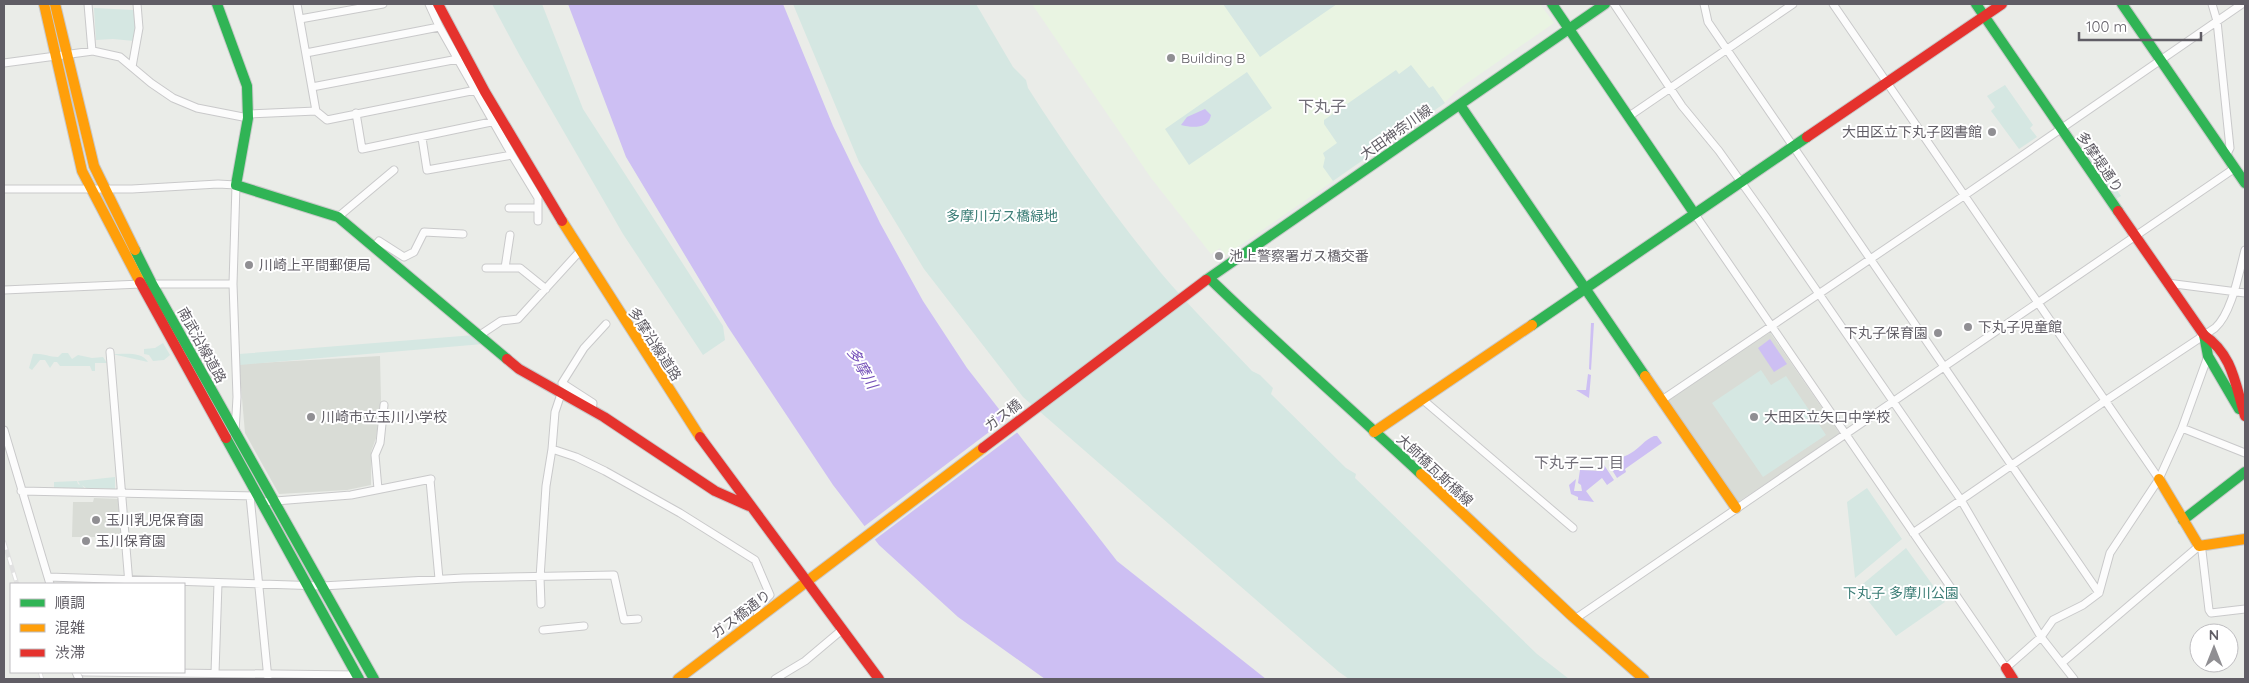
<svg xmlns="http://www.w3.org/2000/svg" width="2249" height="683" viewBox="0 0 2249 683" font-family="Quicksand,'Noto Sans JP',sans-serif">
	<style>
		.commercial { fill: #e9f4e2 }
		.education { fill: #d9dcd6 }
		.green { fill: #d5e7e2 }
		.water { fill: #cdbff3 }
		.pier { fill: #eaece8 }
		.lines { fill: none; stroke-linecap: round; stroke-linejoin: round }
		.street-casing { stroke: #c9c9ca; stroke-width: 9 }
		.fast-casing { stroke: #c9c9ca; stroke-width: 12 }
		.slow-casing { stroke: #c9c9ca; stroke-width: 12 }
		.jam-casing { stroke: #c9c9ca; stroke-width: 12 }
		.street { stroke: #fcfcfc; stroke-width: 7 }
		.fast { stroke: #30b455; stroke-width: 10 }
		.slow { stroke: #ff9f0a; stroke-width: 10 }
		.jam { stroke: #e5322d; stroke-width: 10 }
		.rail-casing { stroke: #e1e1e1; stroke-width: 4.5 }
		.rail { stroke: #fff; stroke-width: 2.5; stroke-dasharray: 8; stroke-linecap: butt }
		.poi-dot { fill: #908f93; stroke: #fff; stroke-width: 2 }
		.labels { text-anchor: middle; stroke-width: 4; stroke-linejoin: round; paint-order: stroke }
		.poi-label { font-size: 14px; fill: #605d65; stroke: #fff; text-anchor: start }
		.street-label { font-size: 14px; fill: #605d65; stroke: #fff }
		.park-label { font-size: 14px; fill: #3b7d76; stroke: #fff }
		.water-label { font-size: 15px; font-style: italic; fill: #7551b9; stroke: #fff }
		.neighbourhood-label { font-size: 15px; fill: #716e77; stroke: #fff }
		.quarter-label { font-size: 16px; fill: #716e77; stroke: #fff }
	</style>
	<rect width="100%" height="100%" fill="#eaece8"/>
	<path class="commercial" d="M1032,4H1540L1554,23L1460,88L1441,106L1225,256L1220,248L1211,254L1151,178Z"/>
	<path class="education" d="M1769,331L1840,434L1738,502L1668,400Z
		M380,356L381,401L376,438L371,452V485L347,490L279,494L245,433L239,364Z
		M94,498L118,499L122,537H72L73,502H93Z"/>
	<path class="green" d="M492,4H542L583,109L723,326L725,340L703,355L623,234L520,56Z
		M793,4H976L1013,67L1026,80L1028,88C1069,152 1113,214 1161,273C1190,307 1222,339 1252,371L1260,375L1273,388L1271,394L1346,468L1356,474L1355,478L1537,654L1569,679H1349L1339,672L1023,397L924,269L859,162Z
		M1223,4H1337L1260,57Z
		M94,8L134,10L137,24L134,41L113,39L96,40Z
		M1411,65L1429,88L1433,86L1445,103L1333,181L1323,167L1325,158L1323,153L1337,143L1324,124V120L1396,70L1399,74Z
		M1247,72L1272,108L1189,165L1165,129Z
		M2005,85L2033,125L2030,128L2037,137L2019,149L1991,111L1995,107L1987,96Z
		M2091,154L2121,196L2111,202L2082,160Z
		M474,335L483,344L240,365L239,354Z
		M163,343L170,355L164,360L153,361L149,355L144,354V349L155,348Z
		M62,353H68L72,359L78,355L92,358L103,357L107,363H95V371H92L90,366H60L57,362H54L50,368L45,360H40L32,370L29,368L33,354C42,353 49,357 58,357Z
		M112,354C123,354 142,351 148,362Z
		M1761,370L1771,385L1786,376L1826,435L1763,477L1712,403Z
		M115,477V489L86,488L82,485L85,489L54,488V482L77,481L78,484L80,485L78,481Z
		M1867,488L1902,539L1855,578L1847,502Z
		M1906,548L1945,602L1896,636L1858,588Z"/>
	<path class="water" d="M568,4H783L833,126L880,223L923,301L967,368L1117,561L1266,679H1045L958,617L879,545L833,485L728,327L626,157Z
		M1205,109L1211,115C1209,129 1192,128 1181,125L1187,117Z
		M1591,323H1594L1591,370L1589,369Z
		M1770,339L1787,364L1774,372L1758,348Z
		M1588,374L1591,375L1589,398L1576,390H1586Z
		M1654,436H1657L1662,443L1625,469L1626,472L1617,478L1609,465C1615,458 1623,458 1631,453C1640,448 1644,440 1654,436Z
		M1604,465L1614,480L1607,485L1602,478L1586,491L1594,502L1578,500V497L1571,494L1569,485L1576,479L1574,491H1582L1581,485L1578,483L1580,470L1603,471Z"/>
	<path class="pier" d="M1009,417L1019,431L873,541L862,528Z"/>
	<g class="lines">
		<defs>
			<path id="street" d="M88,4L92,51
				M297,4L316,111
				M1614,4L1682,106L1719,151L1766,217L1961,500L2041,637L2074,679
				M1704,4L1708,22L2099,593
				M1833,4L2159,479
				M2212,4L2217,21L2230,148L2226,156
				M300,19L383,4
				M306,53L439,27
				M4,63L93,51L120,57L151,83L173,98L197,108L248,118
				M132,67L139,28L137,4
				M312,87L458,59
				M356,113L362,149L496,121
				M248,114L316,111L327,120L476,90
				M1628,117L1793,4
				M422,138L427,170L512,155L439,26L429,4
				M512,155L538,198V221
				M4,189H132L218,184L236,185L233,284L237,397L235,433
				M509,208H538
				M1694,213L2006,668L2041,637L2053,620L2083,605L2099,593L2110,553L2159,479L2182,428L2208,356
				M338,217L394,170
				M375,246L379,241L404,257L414,252L424,232L463,234
				M486,268H520L546,289
				M505,268L510,235
				M2167,283L2245,293
				M4,290L141,284H233
				M480,335L501,321L518,319L580,251
				M110,352L129,584
				M1422,399L1573,528
				M1662,400L1965,195L2242,4
				M592,410L593,403L562,383L584,348L606,324
				M2182,428L2245,453
				M4,430L50,584
				M552,449L576,457L605,471L680,513L755,560L770,595L757,608L758,618
				M430,480L439,579
				M378,489L375,455L380,443L384,405
				M21,491L259,496
				M250,496L268,679
				M263,502L351,495L431,479
				M1913,533L2105,401L2215,328C2232,313 2239,272 2245,250
				M48,577L322,586L463,578L614,575L624,620L638,619
				M541,604L540,578L546,486L552,449L555,412L561,394
				M1575,619L2235,168
				M543,630L584,626
				M2063,662L2199,546L2202,551L2209,610L2211,613L2245,609
				M76,672L79,679
				M84,672L357,675
				M215,673L218,583
				M775,679L805,661L843,629"/>
			<path id="fast" d="M217,4L247,86L248,118L236,185L338,217L507,359
				M1552,4L1694,213
				M1976,4L2118,211
				M2122,4L2245,183
				M1460,105L1645,376
				M135,250L152,284L374,679
				M1209,278C1278,345 1350,408 1421,474
				M1206,280L1605,4
				M1532,325L1807,137
				M2204,335L2208,356L2239,409
				M226,438L359,679
				M2183,520L2245,472"/>
			<path id="slow" d="M44,4L82,171L140,282
				M55,4L94,166L135,250
				M562,221L700,437
				M1645,376L1736,508
				M1374,432L1532,325
				M1421,474L1572,616L1644,679
				M2159,479L2199,546L2245,539
				M678,679L983,448"/>
			<path id="jam" d="M438,4L485,92L562,221
				M1807,137L2002,4
				M2118,211L2204,335C2233,355 2235,384 2245,416
				M140,282L226,438
				M507,359L519,369L604,417L715,491L749,506
				M700,437L879,679
				M983,448L1206,280
				M2006,668L2013,679"/>
		</defs>
		<use href="#street" class="street-casing"/>
		<use href="#fast" class="fast-casing"/>
		<use href="#slow" class="slow-casing"/>
		<use href="#jam" class="jam-casing"/>
		<use href="#street" class="street"/>
		<use href="#fast" class="fast"/>
		<use href="#slow" class="slow"/>
		<use href="#jam" class="jam"/>
		<defs>
			<path id="rail" d="M4,542L17,584
				M40,672L42,679"/>
		</defs>
		<use href="#rail" class="rail-casing"/>
		<use href="#rail" class="rail"/>
	</g>
	<g class="poi-dot">
		<circle cx="1171" cy="58" r="5"/>
		<circle cx="1992" cy="132" r="5"/>
		<circle cx="1219" cy="256" r="5"/>
		<circle cx="249" cy="265" r="5"/>
		<circle cx="1968" cy="327" r="5"/>
		<circle cx="1938" cy="333" r="5"/>
		<circle cx="311" cy="417" r="5"/>
		<circle cx="1754" cy="417" r="5"/>
		<circle cx="96" cy="520" r="5"/>
		<circle cx="86" cy="541" r="5"/>
	</g>
	<g class="labels">
		<g class="poi-label">
			<text x="1181" y="63">Building B</text>
			<text x="1982" y="137" text-anchor="end">大田区立下丸子図書館</text>
			<text x="1229" y="261">池上警察署ガス橋交番</text>
			<text x="259" y="270">川崎上平間郵便局</text>
			<text x="1978" y="332">下丸子児童館</text>
			<text x="1928" y="338" text-anchor="end">下丸子保育園</text>
			<text x="321" y="422">川崎市立玉川小学校</text>
			<text x="1764" y="422">大田区立矢口中学校</text>
			<text x="106" y="525">玉川乳児保育園</text>
			<text x="96" y="546">玉川保育園</text>
		</g>
		<g class="street-label">
			<text transform="translate(1396 132) rotate(-35)" y="5">大田神奈川線</text>
			<text transform="translate(2100 162) rotate(56)" y="5">多摩堤通り</text>
			<text transform="translate(655 344) rotate(57)" y="5">多摩沿線道路</text>
			<text transform="translate(202 345) rotate(61)" y="5">南武沿線道路</text>
			<text transform="translate(1003 415) rotate(-37)" y="5">ガス橋</text>
			<text transform="translate(1435 470) rotate(43)" y="5">大師橋瓦斯橋線</text>
			<text transform="translate(741 614) rotate(-37)" y="5">ガス橋通り</text>
		</g>
		<g class="park-label">
			<text x="1002" y="221">多摩川ガス橋緑地</text>
			<text x="1901" y="598">下丸子 多摩川公園</text>
		</g>
		<g class="water-label">
			<text transform="translate(862 368) rotate(60)" y="5">多摩川</text>
		</g>
		<g class="neighbourhood-label">
			<text x="1579" y="468">下丸子二丁目</text>
		</g>
		<g class="quarter-label">
			<text x="1322" y="112">下丸子</text>
		</g>
	</g>
	<rect width="2249" height="683" fill="none" stroke="#605d65" stroke-width="10"/>
	<rect x="10" y="583" width="175" height="90" fill="#ffffff" stroke="#bfbec1"/>
	<rect x="20" y="599" width="25" height="8" fill="#30b455" stroke="#bfbec1"/>
	<text x="55" y="608" font-size="15" fill="#605d65">順調</text>
	<rect x="20" y="624" width="25" height="8" fill="#ff9f0a" stroke="#bfbec1"/>
	<text x="55" y="633" font-size="15" fill="#605d65">混雑</text>
	<rect x="20" y="649" width="25" height="8" fill="#e5322d" stroke="#bfbec1"/>
	<text x="55" y="658" font-size="15" fill="#605d65">渋滞</text>
	<g transform="translate(2214 648)"><circle r="24" fill="#ffffff" stroke="#bfbec1"/>
	<path d="M0-4L9 19L0 12L-9 19Z" fill="#908f93"/>
	<text y="-8" font-size="14" font-weight="bold" text-anchor="middle" fill="#605d65">N</text>
	</g>
	<path d="M2079 32v8h122v-8" fill="none" stroke="#605d65" stroke-width="2.5"/>
	<text x="2086" y="32" font-size="15" fill="#605d65" stroke="#ffffff" stroke-width="4" paint-order="stroke">100 m</text>
</svg>
